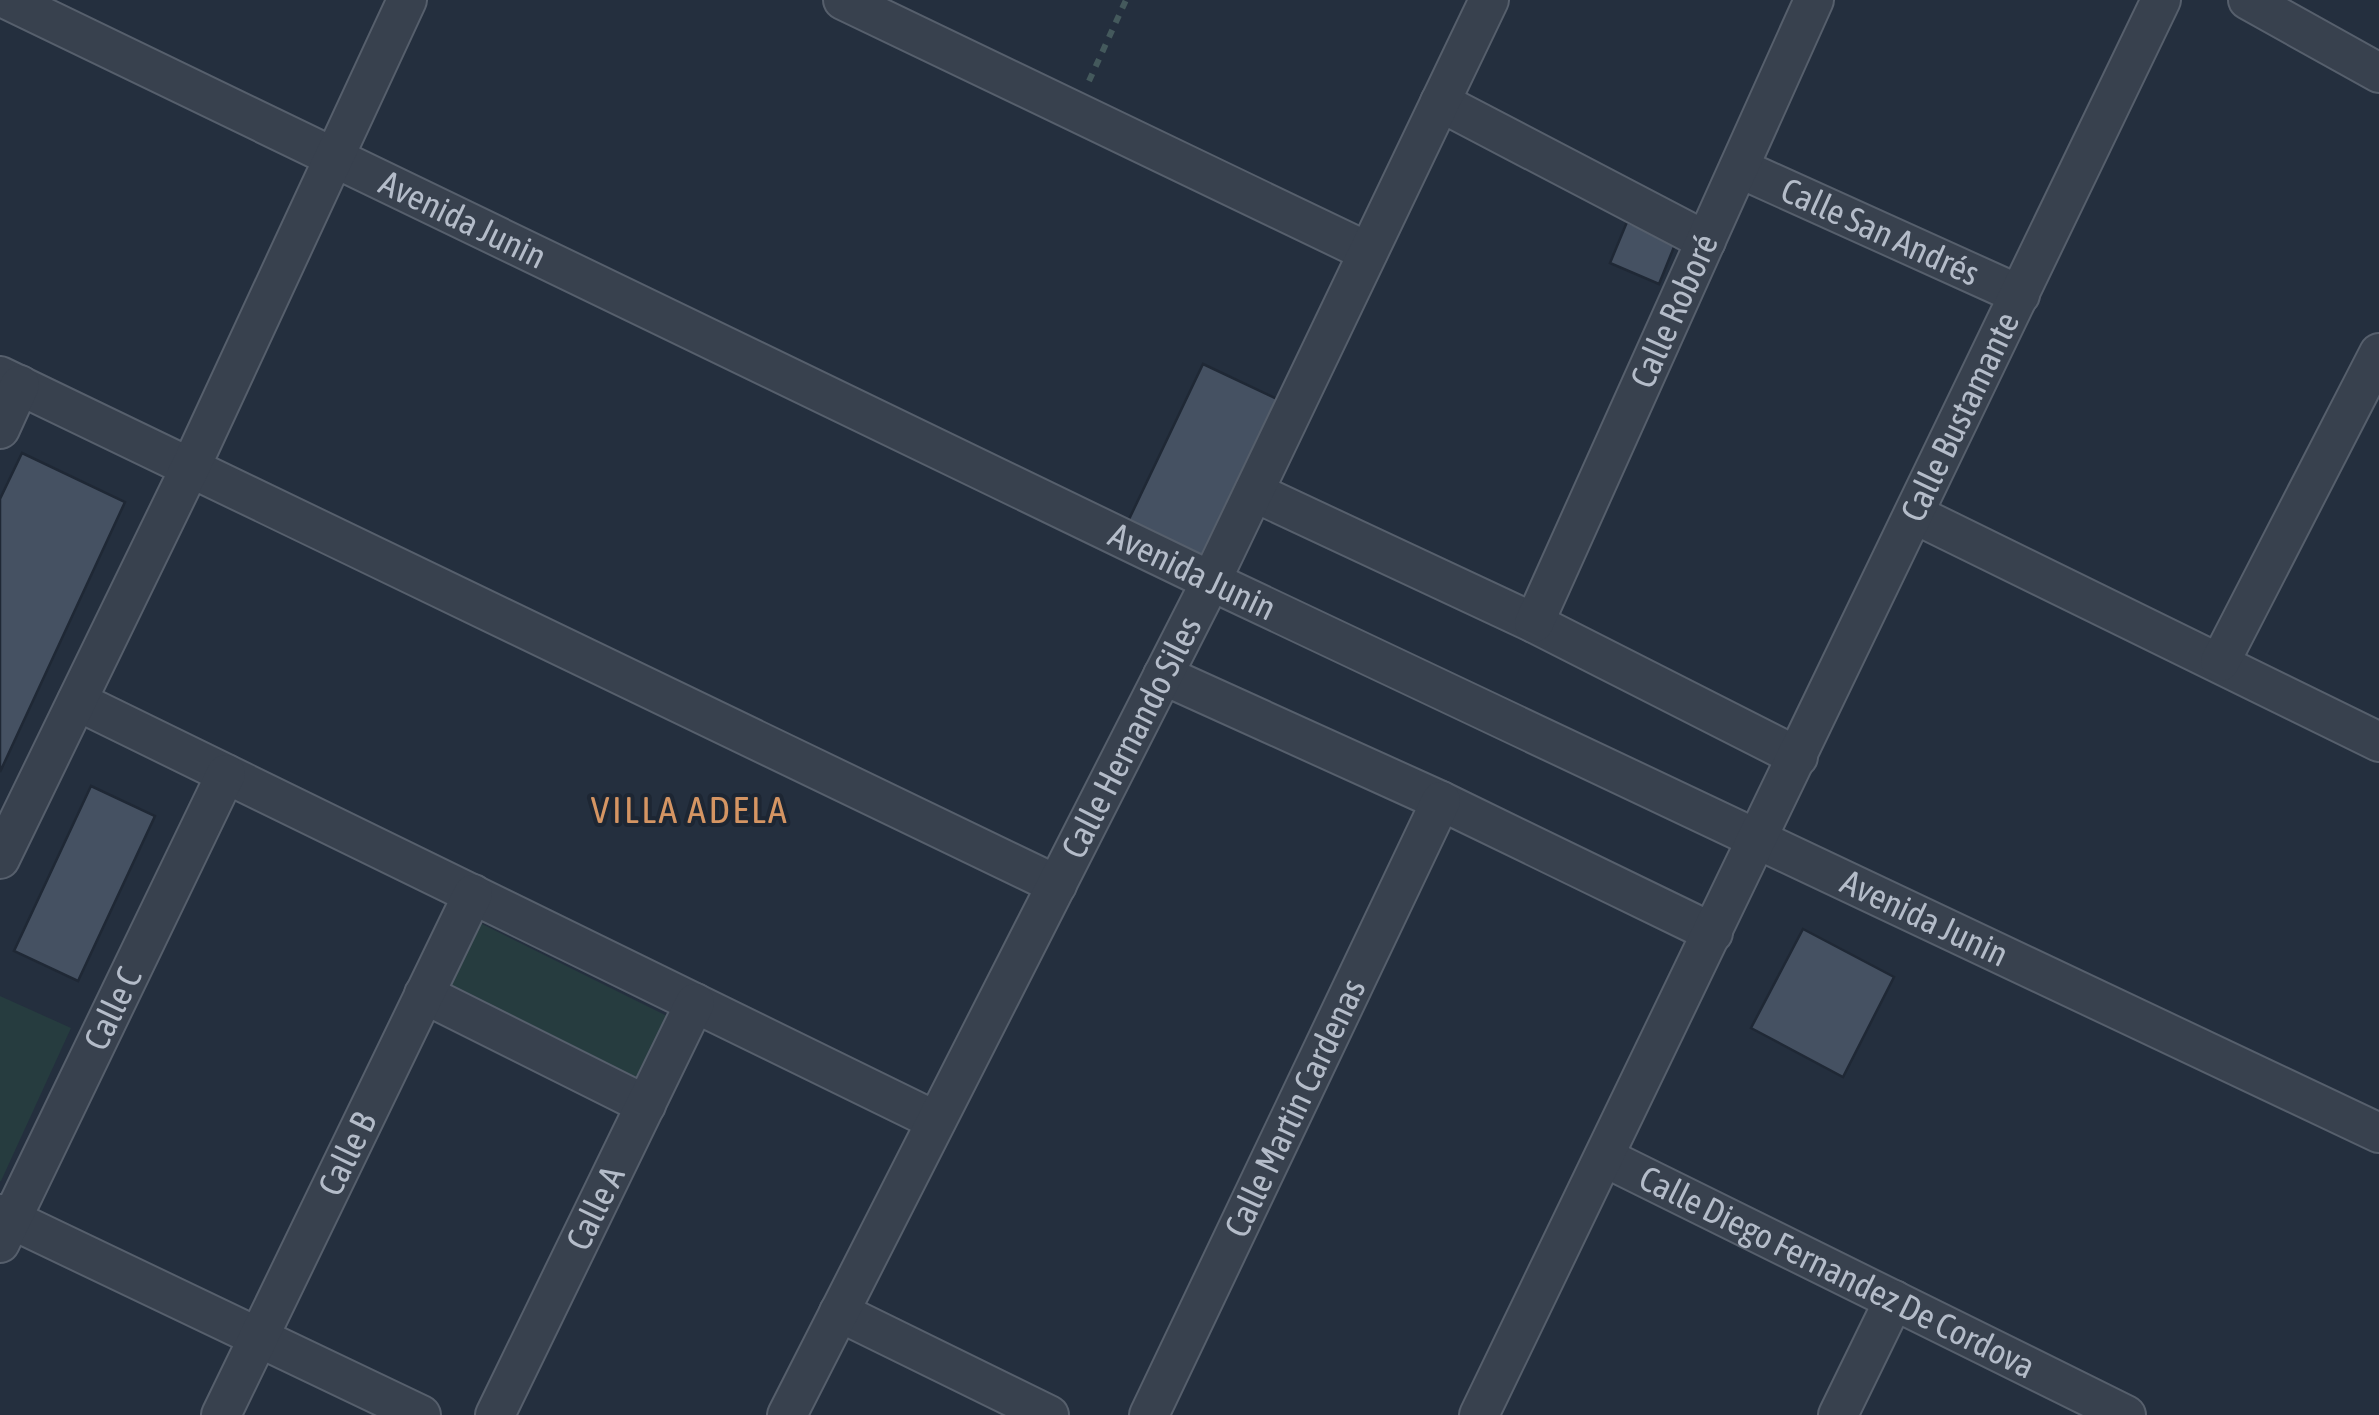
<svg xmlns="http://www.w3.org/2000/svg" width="2379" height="1415" viewBox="0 0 2379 1415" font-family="'Asap Condensed',sans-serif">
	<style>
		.green { fill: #263c3f }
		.building { fill: #455162; stroke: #1f2835; stroke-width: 2.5 }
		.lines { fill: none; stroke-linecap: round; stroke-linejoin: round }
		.minor-casing { stroke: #565f6c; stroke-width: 42 }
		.path { stroke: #44595c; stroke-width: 6; stroke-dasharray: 8 8; stroke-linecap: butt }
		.minor { stroke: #38414e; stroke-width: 38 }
		.labels { text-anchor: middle; stroke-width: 8; stroke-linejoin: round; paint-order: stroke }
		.street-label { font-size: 35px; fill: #b4bcc9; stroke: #1d2633 }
		.neighbourhood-label { font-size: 38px; letter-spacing: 2.5px; fill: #d59563; stroke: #1d2633 }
	</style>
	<rect width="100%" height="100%" fill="#242f3e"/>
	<path class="green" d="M478,922L667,1016L637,1082L441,987Z
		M0,996L71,1028L1,1181H0Z"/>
	<path class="building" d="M1627,222L1676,242L1659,284L1610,263Z
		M1203,364L1279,400L1196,570L1122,534Z
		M22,453L125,502L0,772V499Z
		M91,786L155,816L78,981L14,951Z
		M1803,929L1894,977L1843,1077L1751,1028Z"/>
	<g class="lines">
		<defs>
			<g id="minor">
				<path id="s1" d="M8,0L1211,581L2379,1133"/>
				<path d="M843,0L1368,252"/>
				<path d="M2248,0L2379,73"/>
				<path d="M1440,102L1706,241"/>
				<path id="s2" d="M1739,168L2020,295"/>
				<path d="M0,376L1057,885"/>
				<path d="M0,429L20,385"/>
				<path d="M1254,492L1534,623L1798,757"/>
				<path d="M1914,514L2379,742"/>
				<path id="s3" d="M1534,623L1814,0"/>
				<path d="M2220,662L2379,353"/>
				<path d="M1163,675L1441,801L1713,933"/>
				<path d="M77,701L936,1121"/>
				<path d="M0,859L191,466L407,0"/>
				<path d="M424,994L646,1105"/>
				<path id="s4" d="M1604,1157L2126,1415"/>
				<path d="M0,1214L421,1415"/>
				<path id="s5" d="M0,1243L226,774"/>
				<path d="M839,1312L1049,1415"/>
				<path id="s6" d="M221,1415L473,894"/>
				<path id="s7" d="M495,1415L695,1003"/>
				<path id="s8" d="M787,1415L1211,581L1489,0"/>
				<path id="s9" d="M1149,1415L1441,801"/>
				<path id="s10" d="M1479,1415L2161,0"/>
				<path d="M1838,1415L1894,1300"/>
			</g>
		</defs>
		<use href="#minor" class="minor-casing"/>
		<path class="path" d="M1089,81L1126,0"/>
		<use href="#minor" class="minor"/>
	</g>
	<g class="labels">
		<g class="street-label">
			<text dy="12" stroke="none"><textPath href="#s1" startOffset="505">Avenida Junin</textPath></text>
			<text dy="12" stroke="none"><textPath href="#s2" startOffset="155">Calle San Andrés</textPath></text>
			<text dy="12" stroke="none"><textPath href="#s3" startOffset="342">Calle Roboré</textPath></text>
			<text dy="12" stroke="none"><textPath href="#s10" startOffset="1108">Calle Bustamante</textPath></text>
			<text dy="12" stroke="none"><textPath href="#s1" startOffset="1315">Avenida Junin</textPath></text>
			<text dy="12" stroke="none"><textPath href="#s8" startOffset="760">Calle Hernando Siles</textPath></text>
			<text dy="12" stroke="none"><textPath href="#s1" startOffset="2125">Avenida Junin</textPath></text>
			<text dy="12" stroke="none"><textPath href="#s5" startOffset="260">Calle C</textPath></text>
			<text dy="12" stroke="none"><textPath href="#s9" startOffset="340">Calle Martin Cardenas</textPath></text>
			<text dy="12" stroke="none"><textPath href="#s6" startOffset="290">Calle B</textPath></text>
			<text dy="12" stroke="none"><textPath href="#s7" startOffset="230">Calle A</textPath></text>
			<text dy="12" stroke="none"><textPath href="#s4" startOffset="260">Calle Diego Fernandez De Cordova</textPath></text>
		</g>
		<g class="neighbourhood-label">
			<text x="690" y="823">VILLA ADELA</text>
		</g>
	</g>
</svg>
